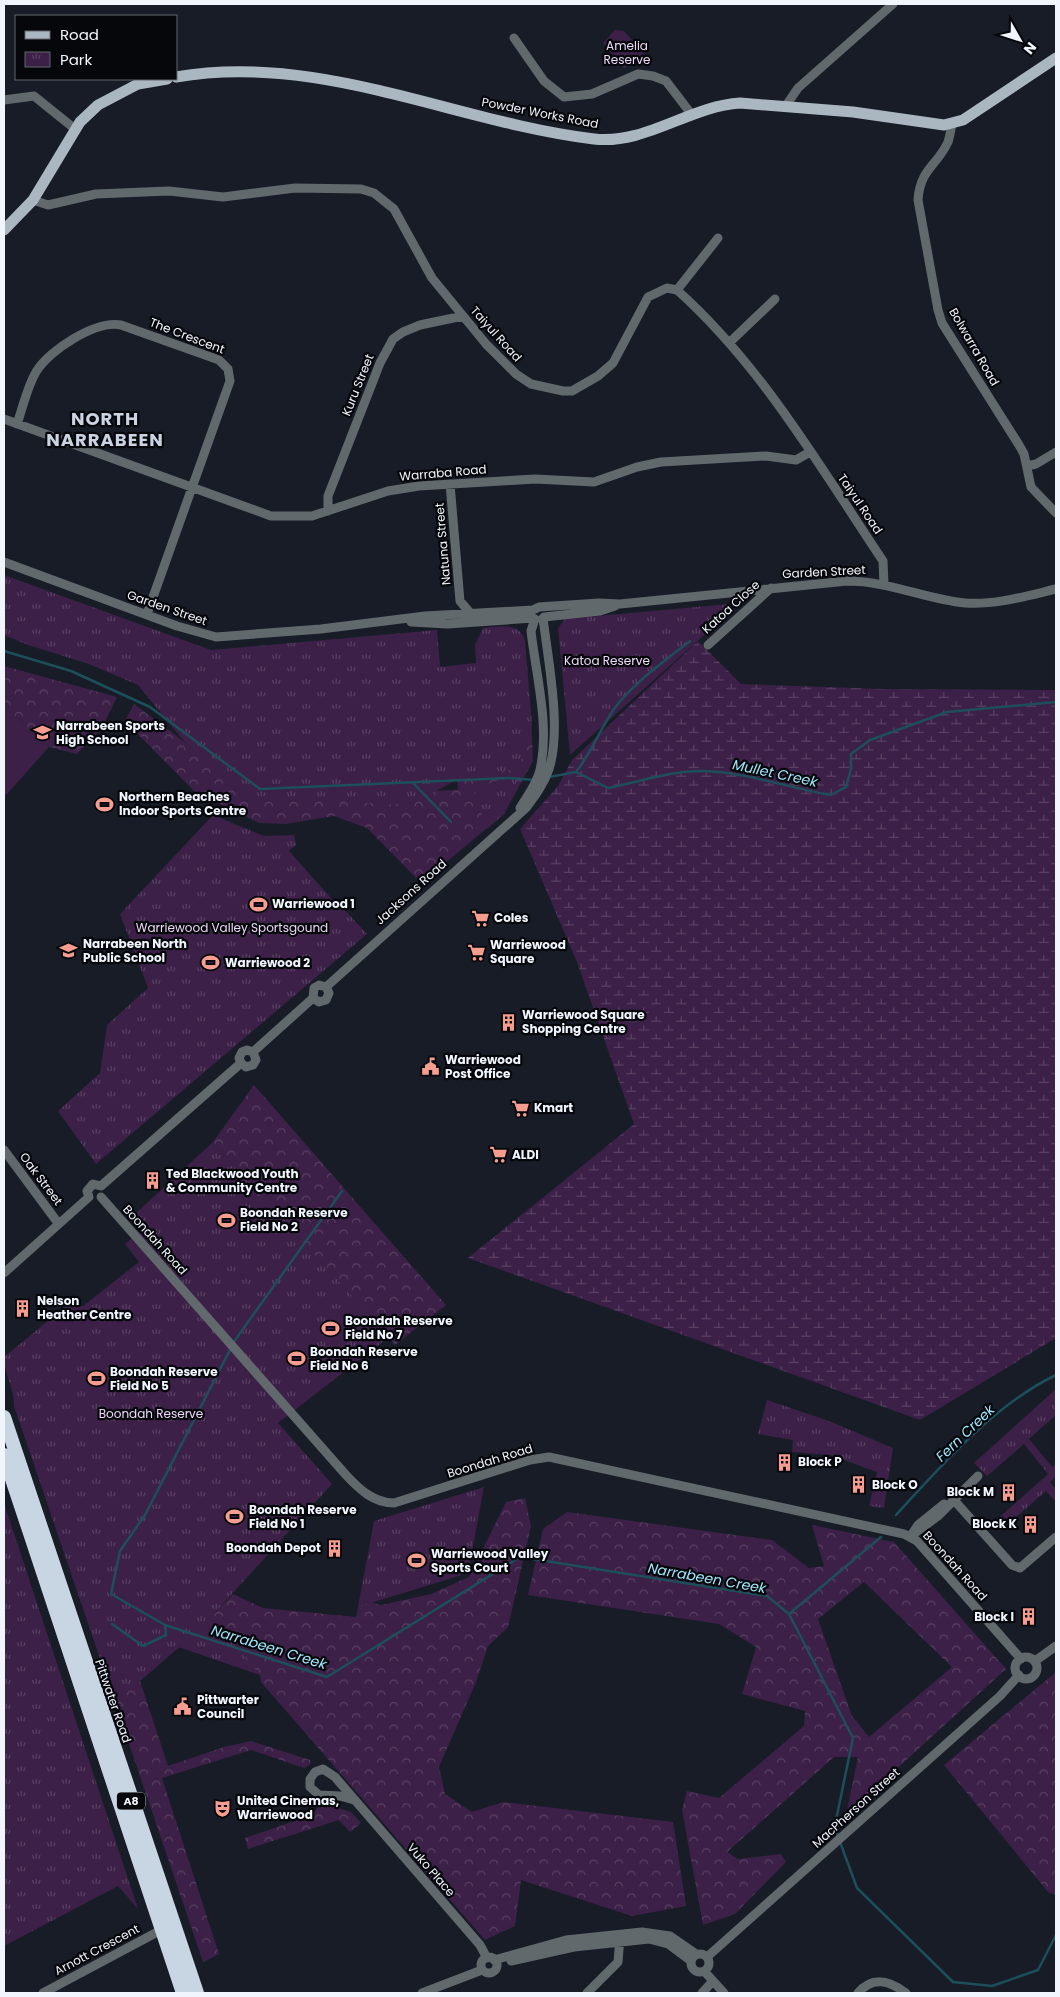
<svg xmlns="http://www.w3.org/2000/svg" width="1060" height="1997" viewBox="0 0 1060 1997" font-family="Poppins,sans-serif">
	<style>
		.grass { fill: #3c2047 }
		.forest { fill: url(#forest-crowns); fill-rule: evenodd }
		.wetland { fill: url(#wetland-marsh) }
		.park { fill: url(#park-tufts) }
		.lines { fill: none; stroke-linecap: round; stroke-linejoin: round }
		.stream { stroke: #1d4f5b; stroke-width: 2.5 }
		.minor { stroke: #62696d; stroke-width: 9 }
		.major { stroke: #aab7c1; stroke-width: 11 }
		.highway { stroke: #c7d6e2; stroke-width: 14 }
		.labels { text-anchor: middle; stroke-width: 4.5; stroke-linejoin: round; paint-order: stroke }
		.shield { fill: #05070b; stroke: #aaaeb4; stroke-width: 1 }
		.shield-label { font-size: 11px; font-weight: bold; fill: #f1f5fd }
		.park-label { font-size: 12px; fill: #eed8f8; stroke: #05070b }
		.street-label { font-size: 12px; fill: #f1f5fd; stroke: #05070b }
		.poi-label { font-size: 12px; font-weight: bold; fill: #f1f5fd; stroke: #05070b; text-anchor: start }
		.water-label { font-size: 14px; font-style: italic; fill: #a1e7fb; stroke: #05070b }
		.district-label { font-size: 18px; font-weight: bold; letter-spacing: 1px; fill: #cbd3e3; stroke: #05070b }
	</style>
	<defs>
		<pattern id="forest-crowns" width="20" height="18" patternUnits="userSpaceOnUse" patternTransform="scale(1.25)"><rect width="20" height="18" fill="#3c2047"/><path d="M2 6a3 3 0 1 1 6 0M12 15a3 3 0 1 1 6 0" fill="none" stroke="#594162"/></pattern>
		<pattern id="wetland-marsh" width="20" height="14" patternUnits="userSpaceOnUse" patternTransform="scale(1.25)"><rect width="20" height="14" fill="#3c2047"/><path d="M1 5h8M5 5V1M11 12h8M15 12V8" fill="none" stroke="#594162"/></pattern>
		<pattern id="park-tufts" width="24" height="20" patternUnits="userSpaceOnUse" patternTransform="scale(1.25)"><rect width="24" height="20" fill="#3c2047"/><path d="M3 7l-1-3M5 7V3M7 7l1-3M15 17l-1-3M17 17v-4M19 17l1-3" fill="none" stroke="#594162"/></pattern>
	</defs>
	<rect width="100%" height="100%" fill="#171c27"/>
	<path class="grass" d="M4,706L49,747L6,795L4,793Z"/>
	<path class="forest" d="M4,666L117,697L102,728L77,754L49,747L4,706Z
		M134,704L255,795L458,790L456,767L531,715L533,761L504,814L421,883L367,828L334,816L286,824L259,823L194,791L125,721Z
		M254,1085L446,1305L395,1345L213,1142Z
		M44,1493L211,1617L233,1594L263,1608L356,1617L360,1599L381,1605L431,1594L469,1577L506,1502L525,1498L531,1526L508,1627L488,1646L476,1682L439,1767L445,1794L472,1812L503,1802L673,1822L686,1906L632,1916L521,1880L515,1926L485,1940L261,1682L260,1675L179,1647L140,1681L168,1766L224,1747L251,1741L310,1760L311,1764L304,1768L251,1750L162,1778L219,1954L203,1962Z
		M567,1512L772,1540L809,1568L824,1566L812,1525L894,1542L1006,1669L846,1815L858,1757H834L727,1852L738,1859L781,1854L786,1862L735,1914L703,1925L682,1810L687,1791L719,1798L804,1726L805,1711L742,1694L756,1647L719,1624L528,1595L543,1529ZM864,1582L952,1667L869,1737L852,1716L818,1619Z
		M1056,1672V1895L1048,1892L944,1765Z
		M329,1805L351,1812L361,1823L350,1832L339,1820L248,1849L245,1838L312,1815L319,1806Z"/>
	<path class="wetland" d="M698,641L741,684L883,689L1056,690V1338L920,1420L468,1258L634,1124L577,962L520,829L558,786L572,760Z"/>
	<path class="park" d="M615,30L624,31L653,64L641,62L624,68L603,43Z
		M4,575L211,650L437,630L440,667L476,663L475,645L483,628C499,627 518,621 525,640L532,725L519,769L466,775L432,793L400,805L312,799L279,803L249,797L226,781L183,740L138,685L89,664L28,645L4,635Z
		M740,603L570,755L558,628L565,619Z
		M517,774L504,814L487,829L473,789Z
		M213,815L264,836L294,835L296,845L289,851L339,907L341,906L367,934L96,1164L58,1111L100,1073L107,1025L148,988L120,914Z
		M213,1142L389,1337L278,1423L332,1484L211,1617L260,1675L179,1647L115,1702L14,1406C15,1389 4,1375 4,1357L66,1306H83L139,1262L125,1244L145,1228L134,1215Z
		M1056,1389V1415L1029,1439L1052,1467L1056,1464V1476L1050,1482L1056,1490V1502L1046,1491L1000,1531L993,1523L1048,1474L1024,1444L987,1476L974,1463Z
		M767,1400L829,1421L893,1448L884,1508L869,1506L877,1472L830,1455L792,1452L793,1440L758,1434Z
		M484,1487L468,1573L358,1607L374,1521Z
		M4,1503L138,1909L118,1886L4,1946Z"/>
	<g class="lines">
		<path class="stream" d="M4,651L71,671L150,707L260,789L509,778L534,780
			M576,772C591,753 599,732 612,712C628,687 666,660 690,641
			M549,777L576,772L608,788C639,782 670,771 702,771C746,772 788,788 831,795L846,787L851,769V754L870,740L947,712L1056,702
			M414,784L451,822
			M233,1343L342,1191
			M231,1348L145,1515L120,1551L111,1594L165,1625L327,1677L520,1557L767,1596L789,1614L853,1738L835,1825L838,1837
			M896,1515C942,1465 995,1404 1056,1375
			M789,1614L881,1537
			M112,1624L143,1646L166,1635L165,1625
			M840,1842L857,1888L953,1982L992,1986L1038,1970L1056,1935"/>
		<path class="minor" d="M514,38L544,81L564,97L592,94L638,74L653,76L666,81L692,115
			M4,100L34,96L75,129
			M785,107L798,88L893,4
			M952,123C951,129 950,136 948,142C937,166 920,169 918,200L938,310L942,323L1019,445L1024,454L1031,487L1056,513
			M33,200L48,205L96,194L169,191L223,197L295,188L361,189L374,193L394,209L432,278L486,344L516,374L531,384L563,391H572L598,376L613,363L648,297L667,288L677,290C762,366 820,467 883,561L884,584
			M677,290L718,238
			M729,343L775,299
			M4,419L271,516H312L388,491L419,486L535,479L594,482L637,467L661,462L766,456L796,460L810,452
			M17,424C23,407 27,387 36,372C49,350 96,320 121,325L219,360L228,369L230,381L147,614
			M1027,466L1036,464L1056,452
			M450,484L460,601L471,614
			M328,511V496L380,363L393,339L403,332L420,325L463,316
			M4,562L177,626L216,637L321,629L425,616L533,610L539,607L599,603L620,604L847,581C888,581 925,599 965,603C996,605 1026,596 1056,589
			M544,617L600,611L615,606
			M411,622L448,624L533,618
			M708,645L771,588
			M520,808C527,796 537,784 540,770C550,726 536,675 531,631L535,619
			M326,987L526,808C535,796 544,784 549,769C562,729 548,660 543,618
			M313,998L319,1002L326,1000L329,993L326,987
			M313,998L314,988L319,985L326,987
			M253,1052L313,998
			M241,1063L246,1067L253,1065L256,1060L253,1052
			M241,1063L239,1058L242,1052L247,1050L253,1052
			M4,1150L58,1223
			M101,1186L241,1063
			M89,1197L87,1191L93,1184L101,1186
			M101,1197L346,1475C360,1490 374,1503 394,1503L530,1460L549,1457L904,1534L917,1541L1021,1659
			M4,1273L89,1197
			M953,1499L1012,1565L1020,1568L1056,1537
			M912,1534L918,1525L944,1504
			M911,1536L938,1516L978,1476
			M1015 1668a11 11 0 1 1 22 0a11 11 0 1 1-22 0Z
			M1035,1661L1056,1646
			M354,1800L340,1796L319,1795L310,1787V1779L315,1772L323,1769L335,1777L480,1945L487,1958
			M691 1963a9 9 0 1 1 18 0a9 9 0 1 1-18 0Z
			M707,1957L1000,1696L1019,1675
			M481 1965a8 8 0 1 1 16 0a8 8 0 1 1-16 0Z
			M494,1960L566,1940L642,1932L670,1936L696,1954
			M511,1961L574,1947L649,1939L668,1944L691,1961
			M704,1971L724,1993
			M43,1993L163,1929
			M422,1993L482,1970
			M587,1993L618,1962L620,1937
			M702,1993L712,1982
			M858,1993C873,1975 890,1981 906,1993"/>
		<path class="major" d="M176,77C320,52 454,122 594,139C645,145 690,106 740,103L853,112L944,125L963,120L1056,58
			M4,230L33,200L80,122L98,105L138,84L167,79"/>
		<path class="highway" d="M4,1417L197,1993
			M4,1455L183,1993"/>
	</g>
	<defs>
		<symbol id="school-bare" viewBox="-9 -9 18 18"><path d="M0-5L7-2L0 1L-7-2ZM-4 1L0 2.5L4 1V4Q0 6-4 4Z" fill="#f59d8f" stroke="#05070b" stroke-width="2.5" paint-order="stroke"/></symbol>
		<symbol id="stadium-bare" viewBox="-9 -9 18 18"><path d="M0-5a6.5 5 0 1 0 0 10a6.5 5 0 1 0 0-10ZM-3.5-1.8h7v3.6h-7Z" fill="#f59d8f" stroke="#05070b" stroke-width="2.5" paint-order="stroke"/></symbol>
		<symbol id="supermarket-bare" viewBox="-9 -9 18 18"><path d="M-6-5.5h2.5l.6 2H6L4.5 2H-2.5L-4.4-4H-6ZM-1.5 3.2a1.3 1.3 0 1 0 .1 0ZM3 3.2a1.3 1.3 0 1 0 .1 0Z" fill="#f59d8f" stroke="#05070b" stroke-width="2.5" paint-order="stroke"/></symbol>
		<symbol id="building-bare" viewBox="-9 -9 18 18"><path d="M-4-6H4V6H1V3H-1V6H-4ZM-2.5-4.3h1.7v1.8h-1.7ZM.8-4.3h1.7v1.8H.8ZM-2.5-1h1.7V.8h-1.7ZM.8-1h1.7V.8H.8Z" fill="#f59d8f" stroke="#05070b" stroke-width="2.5" paint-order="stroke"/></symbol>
		<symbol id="civic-bare" viewBox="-9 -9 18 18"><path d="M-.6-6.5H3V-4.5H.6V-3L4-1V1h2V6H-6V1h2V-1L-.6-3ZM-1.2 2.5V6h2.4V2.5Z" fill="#f59d8f" stroke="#05070b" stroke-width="2.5" paint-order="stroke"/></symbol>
		<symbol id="theatre-bare" viewBox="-9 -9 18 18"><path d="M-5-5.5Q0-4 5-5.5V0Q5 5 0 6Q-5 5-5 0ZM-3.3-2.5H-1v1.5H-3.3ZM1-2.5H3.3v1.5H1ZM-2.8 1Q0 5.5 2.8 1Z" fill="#f59d8f" stroke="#05070b" stroke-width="2.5" paint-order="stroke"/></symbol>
	</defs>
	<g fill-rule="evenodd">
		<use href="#school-bare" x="30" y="720" width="25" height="25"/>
		<use href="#stadium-bare" x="92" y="792" width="25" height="25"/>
		<use href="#stadium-bare" x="246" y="892" width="25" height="25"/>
		<use href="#supermarket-bare" x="468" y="906" width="25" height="25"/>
		<use href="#school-bare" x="56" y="938" width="25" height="25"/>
		<use href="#supermarket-bare" x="464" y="940" width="25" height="25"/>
		<use href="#stadium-bare" x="198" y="950" width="25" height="25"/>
		<use href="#building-bare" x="496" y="1010" width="25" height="25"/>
		<use href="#civic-bare" x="418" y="1054" width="25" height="25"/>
		<use href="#supermarket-bare" x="508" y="1096" width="25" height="25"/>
		<use href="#supermarket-bare" x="486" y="1142" width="25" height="25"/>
		<use href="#building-bare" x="140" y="1168" width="25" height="25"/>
		<use href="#stadium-bare" x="214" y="1208" width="25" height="25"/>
		<use href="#building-bare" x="10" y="1296" width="25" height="25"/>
		<use href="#stadium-bare" x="318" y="1316" width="25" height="25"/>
		<use href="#stadium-bare" x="284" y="1346" width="25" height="25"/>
		<use href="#stadium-bare" x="84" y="1366" width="25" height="25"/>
		<use href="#building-bare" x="772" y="1450" width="25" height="25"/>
		<use href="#building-bare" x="846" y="1472" width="25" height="25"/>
		<use href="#building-bare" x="996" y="1480" width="25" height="25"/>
		<use href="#stadium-bare" x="222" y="1504" width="25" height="25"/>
		<use href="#building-bare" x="1018" y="1512" width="25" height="25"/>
		<use href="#building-bare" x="322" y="1536" width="25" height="25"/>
		<use href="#stadium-bare" x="404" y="1548" width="25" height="25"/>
		<use href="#building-bare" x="1016" y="1604" width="25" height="25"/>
		<use href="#civic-bare" x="170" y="1694" width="25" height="25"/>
		<use href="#theatre-bare" x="210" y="1796" width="25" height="25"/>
	</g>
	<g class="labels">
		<rect class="shield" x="117" y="1792.5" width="28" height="17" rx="4"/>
		<g class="shield-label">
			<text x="131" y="1805">A8</text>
		</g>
		<g class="park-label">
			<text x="627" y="50">Amelia<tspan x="627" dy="14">Reserve</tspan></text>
			<text x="607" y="665">Katoa Reserve</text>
			<text x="232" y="932">Warriewood Valley Sportsgound</text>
			<text x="151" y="1418">Boondah Reserve</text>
		</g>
		<g class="street-label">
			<text transform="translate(540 113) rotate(11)" y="4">Powder Works Road</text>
			<text transform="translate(496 334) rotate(48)" y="4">Taiyul Road</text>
			<text transform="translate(187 336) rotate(21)" y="4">The Crescent</text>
			<text transform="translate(974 347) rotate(60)" y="4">Bolwarra Road</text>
			<text transform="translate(358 385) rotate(-68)" y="4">Kuru Street</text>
			<text transform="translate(443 473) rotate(-5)" y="4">Warraba Road</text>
			<text transform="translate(860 504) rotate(56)" y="4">Taiyul Road</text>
			<text transform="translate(443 544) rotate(-95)" y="4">Natuna Street</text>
			<text transform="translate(824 572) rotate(-3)" y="4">Garden Street</text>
			<text transform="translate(731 607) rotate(-42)" y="4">Katoa Close</text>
			<text transform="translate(167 608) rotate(19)" y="4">Garden Street</text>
			<text transform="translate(411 892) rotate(-42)" y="4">Jacksons Road</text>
			<text transform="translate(41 1179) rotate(53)" y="4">Oak Street</text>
			<text transform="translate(155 1240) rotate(48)" y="4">Boondah Road</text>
			<text transform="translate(490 1461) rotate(-17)" y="4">Boondah Road</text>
			<text transform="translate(955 1566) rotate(48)" y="4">Boondah Road</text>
			<text transform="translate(113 1701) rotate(71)" y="4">Pittwater Road</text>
			<text transform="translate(856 1808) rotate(-42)" y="4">MacPherson Street</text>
			<text transform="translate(431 1870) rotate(49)" y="4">Vuko Place</text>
			<text transform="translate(97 1950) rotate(-28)" y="4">Arnott Crescent</text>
		</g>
		<g class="poi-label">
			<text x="56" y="730">Narrabeen Sports<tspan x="56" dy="14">High School</tspan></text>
			<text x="119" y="801">Northern Beaches<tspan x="119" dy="14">Indoor Sports Centre</tspan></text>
			<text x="272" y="908">Warriewood 1</text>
			<text x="494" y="922">Coles</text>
			<text x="83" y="948">Narrabeen North<tspan x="83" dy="14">Public School</tspan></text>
			<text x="490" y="949">Warriewood<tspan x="490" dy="14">Square</tspan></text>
			<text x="225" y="967">Warriewood 2</text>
			<text x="522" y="1019">Warriewood Square<tspan x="522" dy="14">Shopping Centre</tspan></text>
			<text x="445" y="1064">Warriewood<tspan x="445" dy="14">Post Office</tspan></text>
			<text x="534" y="1112">Kmart</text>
			<text x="512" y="1159">ALDI</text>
			<text x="166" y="1178">Ted Blackwood Youth<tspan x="166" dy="14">&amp; Community Centre</tspan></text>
			<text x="240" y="1217">Boondah Reserve<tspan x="240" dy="14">Field No 2</tspan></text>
			<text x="37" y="1305">Nelson<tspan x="37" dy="14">Heather Centre</tspan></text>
			<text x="345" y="1325">Boondah Reserve<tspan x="345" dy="14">Field No 7</tspan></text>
			<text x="310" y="1356">Boondah Reserve<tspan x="310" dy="14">Field No 6</tspan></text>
			<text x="110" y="1376">Boondah Reserve<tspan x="110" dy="14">Field No 5</tspan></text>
			<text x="798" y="1466">Block P</text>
			<text x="872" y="1489">Block O</text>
			<text x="994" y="1496" text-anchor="end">Block M</text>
			<text x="249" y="1514">Boondah Reserve<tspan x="249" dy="14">Field No 1</tspan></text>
			<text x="1017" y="1528" text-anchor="end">Block K</text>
			<text x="321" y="1552" text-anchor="end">Boondah Depot</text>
			<text x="431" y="1558">Warriewood Valley<tspan x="431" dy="14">Sports Court</tspan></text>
			<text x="1014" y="1621" text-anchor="end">Block I</text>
			<text x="197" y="1704">Pittwarter<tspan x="197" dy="14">Council</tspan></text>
			<text x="237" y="1805">United Cinemas,<tspan x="237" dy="14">Warriewood</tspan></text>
		</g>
		<g class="water-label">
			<text transform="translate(775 773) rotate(12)" y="5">Mullet Creek</text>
			<text transform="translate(965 1433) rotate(-44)" y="5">Fern Creek</text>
			<text transform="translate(707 1578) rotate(10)" y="5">Narrabeen Creek</text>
			<text transform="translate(269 1647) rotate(17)" y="5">Narrabeen Creek</text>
		</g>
		<g class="district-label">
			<text x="105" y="425">NORTH<tspan x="105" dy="21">NARRABEEN</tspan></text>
		</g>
	</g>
	<rect width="1060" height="1997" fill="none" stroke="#f1f5fd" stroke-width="10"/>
	<rect x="15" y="15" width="162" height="65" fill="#05070b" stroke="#63666c"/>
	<rect x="25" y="31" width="25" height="8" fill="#aab7c1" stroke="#63666c"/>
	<text x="60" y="40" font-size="15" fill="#f1f5fd">Road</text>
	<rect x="25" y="52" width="25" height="15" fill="url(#park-tufts)" stroke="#63666c"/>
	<text x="60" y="65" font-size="15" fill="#f1f5fd">Park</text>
	<g transform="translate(1020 40) rotate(129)" stroke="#05070b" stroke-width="4" paint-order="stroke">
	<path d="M0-4L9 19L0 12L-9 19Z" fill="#f1f5fd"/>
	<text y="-8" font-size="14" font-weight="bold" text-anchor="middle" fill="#f1f5fd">N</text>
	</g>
</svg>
